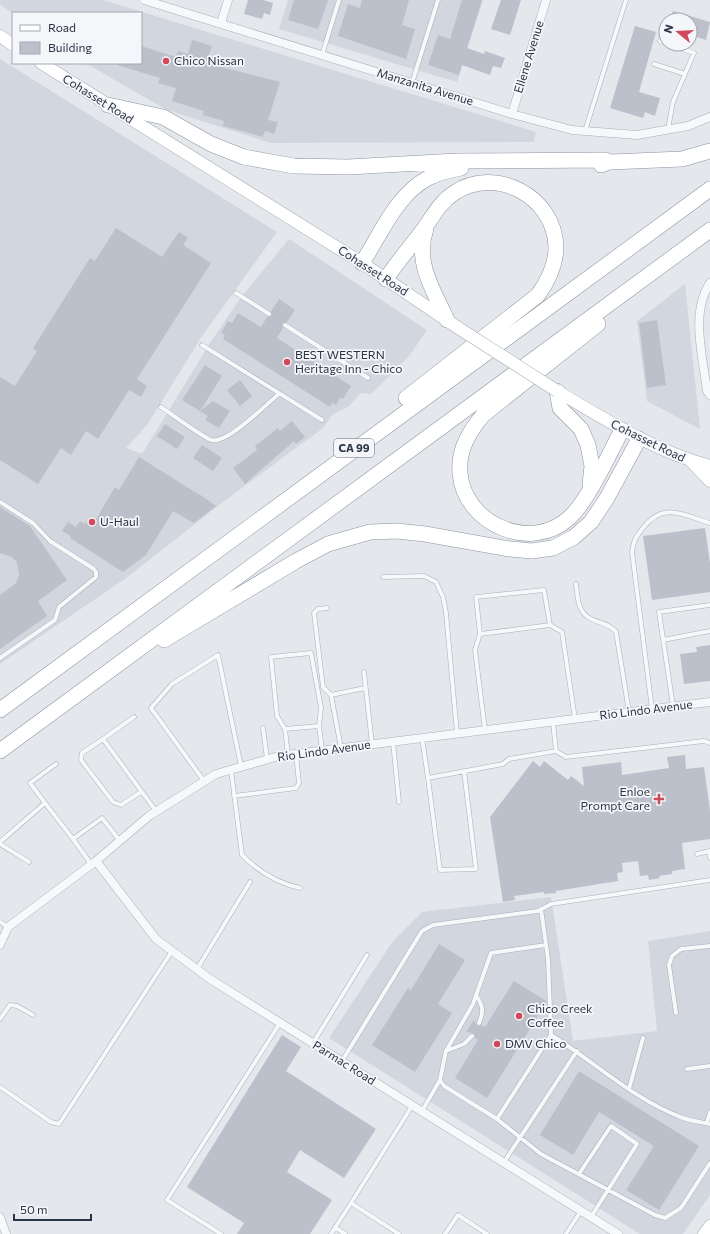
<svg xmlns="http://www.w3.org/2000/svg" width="710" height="1234" viewBox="0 0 710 1234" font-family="Commissioner,sans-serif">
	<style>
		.built { fill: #d2d6de }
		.building { fill: #bbc0ca }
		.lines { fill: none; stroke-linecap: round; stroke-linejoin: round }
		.lane-casing { stroke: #a9aeb7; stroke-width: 5 }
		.street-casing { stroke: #a9aeb7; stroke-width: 9 }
		.secondary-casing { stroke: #a9aeb7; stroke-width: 13 }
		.highway-casing { stroke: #8b94a3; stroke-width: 16 }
		.lane { stroke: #f7f8fa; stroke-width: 4 }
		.street { stroke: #f7f8fa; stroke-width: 8 }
		.secondary { stroke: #fff; stroke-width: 12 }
		.highway { stroke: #fff; stroke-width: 15 }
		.secondary-bridge-casing { stroke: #a9aeb7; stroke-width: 13; stroke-linecap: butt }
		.secondary-bridge { stroke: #fff; stroke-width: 12 }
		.poi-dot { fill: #d1495b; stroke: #f4f6f9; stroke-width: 1.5 }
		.labels { text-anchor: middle; stroke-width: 3.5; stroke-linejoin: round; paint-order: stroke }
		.shield { fill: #f4f6f9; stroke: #676e7b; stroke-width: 1 }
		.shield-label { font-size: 11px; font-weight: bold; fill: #2b3445 }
		.street-label { font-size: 12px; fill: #2b3445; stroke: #f4f6f9 }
		.poi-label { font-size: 12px; fill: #2b3445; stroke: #f4f6f9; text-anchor: start }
	</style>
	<rect width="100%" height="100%" fill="#e4e7ec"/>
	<path class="built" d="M0,0H103L536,132L534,142L271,143L167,110L85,63H141V13L13,14L0,4Z
		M288,0H483L457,82L279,29Z
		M0,59L277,232L202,336L147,425L126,448L142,454L212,340L242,296L289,239L427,330L410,355L371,394L361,393L349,406L332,415L323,428L219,505L129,576L0,664Z
		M685,284L700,429L647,401L637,321Z
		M551,897L573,1041L657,1031L648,941L710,931V1195L683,1234H640L329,1038L393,941L422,912Z"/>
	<path class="building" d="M248,0H263L273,3L270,15L264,13L262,19L244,14Z
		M294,0H328L318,29L288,20Z
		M362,0H409L402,25L415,29L406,59L338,36L348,4L360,8Z
		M462,0H482L467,48L484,54L485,51L505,58L501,68L493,66L490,75L462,65L459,75L428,65L438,35L450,39Z
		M501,0H521L510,35L491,29Z
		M673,11L710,22L706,40L690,35V20H670Z
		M635,26L656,32L639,92L660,98L655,116L645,112L643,118L610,108Z
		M192,40L212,46L206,63L280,82L268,120L278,122L274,134L265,131L263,137L223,126L224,121L203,115L204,111L172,101L176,88L158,83L160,78L117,65L118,63H141V46L176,57L178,51L188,54Z
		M116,228L162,257L179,232L188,238L183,245L211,263L137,379L147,386L141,397L129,390L98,439L86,431L71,455L61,448L38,484L0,460V377L15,386L37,351L33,348L90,258L95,261Z
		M279,299L295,310L287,322L282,323L283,328L277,338L351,386L343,399L340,398L336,405L332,403L330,407L223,339L225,335L221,333L228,321L232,323L238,313L261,327L267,317L272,316L271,311Z
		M657,320L666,385L647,388L639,323Z
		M205,365L222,376L200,411L213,401L230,411L219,428L205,420L208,416L182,400Z
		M240,380L252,396L240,406L227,390Z
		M292,421L305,437L296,444L294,441L245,484L233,468L257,450L255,446L278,428L280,431Z
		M165,424L185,437L177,449L157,436Z
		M202,445L222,458L213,471L193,458Z
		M139,457L198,494L196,496L199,494L216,506L194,523L173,511L146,555L123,572L70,538L71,536L62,531L68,522L76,527L80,521L85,524L90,517L95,521L115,487L119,490Z
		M0,507L30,526L67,580L38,601L47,616L0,649V595L16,583L19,575L17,562L12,557L0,553Z
		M705,528L710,563V592L652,600L643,536Z
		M710,645V681L684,684L680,654L697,652L696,647Z
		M685,755L686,769L704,767L710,810V839L682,843L685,869L672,871V874L659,876L660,878L649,880L648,875L640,876L638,861L622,863L623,872L617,873L618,881L556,891V893L544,894V892L514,896L515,900L503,902L490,817L533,761L540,767L544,761L568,780L571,776L584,786L582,767L621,762L622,775L669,768L667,757Z
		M439,944L465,960L438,1004L452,1013L415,1072L372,1045L408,988L411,990Z
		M514,981L546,1001V1003L487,1098L455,1078L478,1040L475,1038L474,1033L466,1032L474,1020L477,1026L482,1025L485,1027Z
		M282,1035L301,1047L286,1071L376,1129L344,1178L300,1150L287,1172L332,1200L310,1234H237L244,1223L187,1187Z
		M579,1071L699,1146L659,1210L626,1190L654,1146L599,1112L573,1155L540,1135Z"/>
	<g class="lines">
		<defs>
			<path id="lane" d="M660,41L666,43
				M669,44L694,53L685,74
				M322,55L339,0
				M654,64L685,74L673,102L668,129
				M412,83L438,0
				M585,131L626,0
				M236,293L269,314
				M285,325L368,378
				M202,345L322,420
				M161,407C173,415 199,435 211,440C227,445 266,404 279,394
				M0,502L33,523L50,541L94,569L96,572V577L59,607L55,620L0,658
				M383,577L424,576L436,582L443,597L446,613L457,733
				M576,584C577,591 577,602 581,609C588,624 607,620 616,632L629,712
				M327,608L318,609L314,613L323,687L331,695L341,748
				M480,634L550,625L562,632L575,719
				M663,640L710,631
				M364,672L372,744
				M331,695L365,688
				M673,706L659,612L710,605
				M652,709L632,552C634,540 635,538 643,528C664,501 683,515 710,523
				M553,722L556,751L566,757L704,741L710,743
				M263,728L267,759
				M285,729L277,716L271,657L311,653L321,708L319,726
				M485,730L475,650L480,634L476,597L544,590L550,625
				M422,738L428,778L503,764L509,759L556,751
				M103,739L134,717
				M393,742L399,802
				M288,755L285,729L319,726L322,750
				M231,770L242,855C259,872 277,883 300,888
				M428,778L440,870L476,869L464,771
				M204,781L151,708L172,684L218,655L241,766
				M141,792L121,805L113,802L81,760L82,753L103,739L156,811
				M234,796L296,788L299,783L296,754
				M45,803L30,783L56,764
				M0,842L45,803L73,839
				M0,844L29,862
				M709,851L710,858
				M697,854L710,851
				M91,864L73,839L102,818L120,841
				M541,909L548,959L551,1035C595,1062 634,1100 683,1118C691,1121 701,1122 710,1124
				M0,922L8,927
				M197,969L250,882
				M476,995C483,1006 484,1011 479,1023
				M676,1013L669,965L672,956L681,949L710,946
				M0,1019L10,1005L17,1006L33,1015
				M551,1035L497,1119L541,1154L655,1215L665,1218L681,1208L710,1163
				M313,1043L367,955
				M446,1051L464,1044L472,1036
				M342,1061L422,931L433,925L538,911L551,904L710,880
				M687,1069L710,1066
				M440,1080L444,1086L497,1119
				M0,1087L51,1122L59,1124L172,951
				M629,1089L643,1038
				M422,1111L440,1080L446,1051L473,1004L491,953L546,945
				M707,1123L710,1112
				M504,1162L577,1051
				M579,1174L611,1126L637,1144L591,1217
				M335,1227L345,1234
				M221,1234L167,1200L280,1023
				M331,1234L351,1203
				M399,1234L351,1203L412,1106
				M445,1234L458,1215L487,1234
				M566,1234L581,1211"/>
			<path id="street" d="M144,0L512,114L572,130L637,135L688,126L710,117
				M221,23L228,0
				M512,114L546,0
				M710,283C690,313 703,357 707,391L710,395
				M96,861L156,939L210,979L618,1234
				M0,945L8,927L96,861L149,816L216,774L279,756L710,702
				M0,1217L6,1234"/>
			<path id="secondary" d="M0,36L13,45
				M41,63L362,263L460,329
				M557,391C606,420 654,451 710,466
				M691,461L710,481
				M704,1234L710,1226"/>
			<path id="highway" d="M108,105L163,117L211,144L244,157L294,166L348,167L457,161L605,160L610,162
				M601,165L610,162L682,159L710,151
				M426,229C414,262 434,291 447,320
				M362,263C381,234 396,195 428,178C438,173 450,170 461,168
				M386,279C399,259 415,242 428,223C436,211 442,201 454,193C496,165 555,197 556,247C556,266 548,281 538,295L406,398
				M598,324L483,415C469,432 458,450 460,473C464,524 531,553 569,518C588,501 609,454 622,430
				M557,391L560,408L581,429L588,445L592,466L590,484
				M164,640L296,561L328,544L370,532L397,531L425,534L510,549L532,551L553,548L574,537L591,522L607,498L639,439
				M0,710L710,189
				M0,751L710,230"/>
		</defs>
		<use href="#lane" class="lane-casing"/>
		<use href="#street" class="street-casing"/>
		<use href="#secondary" class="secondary-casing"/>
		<use href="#highway" class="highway-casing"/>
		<use href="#lane" class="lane"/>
		<use href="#street" class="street"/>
		<use href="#secondary" class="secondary"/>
		<use href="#highway" class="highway"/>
		<defs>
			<path id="secondary-bridge" d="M460,329L557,391"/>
		</defs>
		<use href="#secondary-bridge" class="secondary-bridge-casing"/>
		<use href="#secondary-bridge" class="secondary-bridge"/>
	</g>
	<g class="poi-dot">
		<circle cx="166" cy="61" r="4"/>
		<circle cx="287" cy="362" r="4"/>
		<circle cx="92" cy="522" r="4"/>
		<path d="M657 793h4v4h4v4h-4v4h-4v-4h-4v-4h4z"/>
		<circle cx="519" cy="1016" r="4"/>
		<circle cx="497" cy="1044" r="4"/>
	</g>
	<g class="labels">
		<rect class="shield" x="334" y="439" width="40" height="18" rx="3"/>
		<g class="shield-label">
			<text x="354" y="452">CA 99</text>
		</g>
		<g class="street-label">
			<text transform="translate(529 57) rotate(-73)" y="4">Ellene Avenue</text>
			<text transform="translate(425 87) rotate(17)" y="4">Manzanita Avenue</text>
			<text transform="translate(98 99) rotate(32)" y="4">Cohasset Road</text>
			<text transform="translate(373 271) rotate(33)" y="4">Cohasset Road</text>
			<text transform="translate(648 441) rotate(26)" y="4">Cohasset Road</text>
			<text transform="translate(646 710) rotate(-7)" y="4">Rio Lindo Avenue</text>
			<text transform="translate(324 751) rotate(-8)" y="4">Rio Lindo Avenue</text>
			<text transform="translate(344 1063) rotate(32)" y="4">Parmac Road</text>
		</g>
		<g class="poi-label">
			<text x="174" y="65">Chico Nissan</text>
			<text x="295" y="359">BEST WESTERN<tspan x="295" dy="14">Heritage Inn - Chico</tspan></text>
			<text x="100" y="526">U-Haul</text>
			<text x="650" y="796" text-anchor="end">Enloe<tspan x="650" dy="14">Prompt Care</tspan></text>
			<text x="527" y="1013">Chico Creek<tspan x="527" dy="14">Coffee</tspan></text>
			<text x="505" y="1048">DMV Chico</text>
		</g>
	</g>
	<rect x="12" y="12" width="130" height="52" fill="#f4f6f9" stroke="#a4a8b1"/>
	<rect x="20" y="25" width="20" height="6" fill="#ffffff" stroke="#a4a8b1"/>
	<text x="48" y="32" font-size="12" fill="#2b3445">Road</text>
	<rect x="20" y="42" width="20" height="12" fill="#bbc0ca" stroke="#a4a8b1"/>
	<text x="48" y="52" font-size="12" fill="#2b3445">Building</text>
	<g transform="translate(678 32) rotate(288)"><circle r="19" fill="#f4f6f9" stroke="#a4a8b1"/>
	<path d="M0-3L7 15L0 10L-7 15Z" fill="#d1495b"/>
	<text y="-6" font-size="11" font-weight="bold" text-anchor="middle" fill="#2b3445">N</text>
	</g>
	<path d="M14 1214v6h77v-6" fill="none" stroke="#2b3445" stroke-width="2"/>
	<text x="20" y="1214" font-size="12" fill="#2b3445" stroke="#f4f6f9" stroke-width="3" paint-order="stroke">50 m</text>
</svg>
